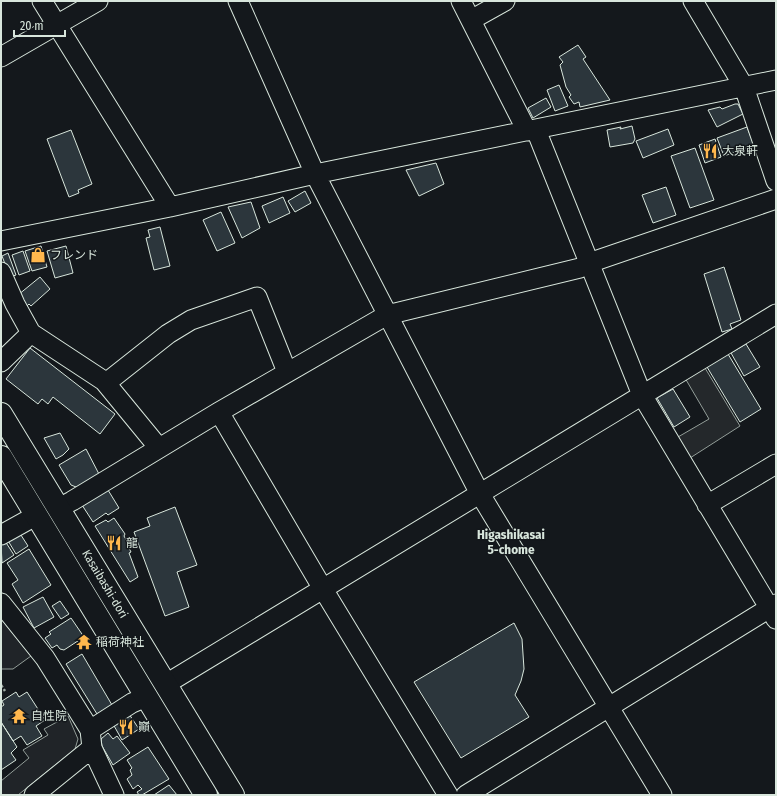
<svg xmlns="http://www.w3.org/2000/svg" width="777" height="796" viewBox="0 0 777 796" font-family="'Fira Sans Condensed','Noto Sans JP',sans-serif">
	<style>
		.green { fill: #202428; stroke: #939e99 }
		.parking { fill: #24282b; stroke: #939e99 }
		.building { fill: #2c363c; stroke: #d8e6dc }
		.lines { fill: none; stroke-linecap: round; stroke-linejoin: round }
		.minor-casing { stroke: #d8e6dc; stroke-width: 21 }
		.major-casing { stroke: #d8e6dc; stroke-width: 24 }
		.path { stroke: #9da8a2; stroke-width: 2.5; stroke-dasharray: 3 2; stroke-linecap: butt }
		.minor { stroke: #14181c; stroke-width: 19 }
		.major { stroke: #14181c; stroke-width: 22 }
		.labels { text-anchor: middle; stroke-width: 3; stroke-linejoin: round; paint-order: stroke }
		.poi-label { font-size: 12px; fill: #d8e6dc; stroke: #14181c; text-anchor: start }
		.street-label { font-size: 12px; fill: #d8e6dc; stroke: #14181c }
		.neighbourhood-label { font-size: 13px; font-weight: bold; fill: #d8e6dc; stroke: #14181c }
	</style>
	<rect width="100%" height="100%" fill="#14181c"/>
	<path class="green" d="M1,619L31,656L13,669H1Z
		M68,716L78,739L75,749L18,795H1V781L29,758L23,750L48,735L44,729Z"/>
	<path class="parking" d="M705,368L740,426L690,458L678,437L709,419L685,378Z"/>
	<path class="building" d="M578,45L586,57L583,59L610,100L580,107L579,102L574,104L569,97L571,95L566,87L560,65L563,62L559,57Z
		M559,85L568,106L555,111L547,90Z
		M546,98L551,107L533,118L528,108Z
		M735,104H738L743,114L717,127L708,110L720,107L722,109Z
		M632,126L635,139L633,143L610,147L607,130L621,127L620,129Z
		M747,127L754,145L724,156L717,138Z
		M668,129L674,145L643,158L636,141Z
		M71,130L92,184L78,190L79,193L69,197L47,139Z
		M715,139L721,157L705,163L699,145Z
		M695,148L714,200L690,208L671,156Z
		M436,163L444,184L419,196L406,170Z
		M666,187L676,215L653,223L642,195Z
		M305,191L311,203L295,212L288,201Z
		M283,197L290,213L269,223L262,206Z
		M251,202L260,228L242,238L228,207Z
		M221,212L235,243L217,251L203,220Z
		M160,227L170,266L154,270L146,238L150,237L148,230Z
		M41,246L47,267L32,271L25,251Z
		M66,246L73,273L55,278L47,251Z
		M23,251L30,271L19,275L12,255Z
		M8,253L16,275L10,277L2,256Z
		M724,267L741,320L730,324L732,329L722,332L704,274Z
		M40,277L50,289L31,306L29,304L27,306L18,295Z
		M746,344L760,367L744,376L731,353Z
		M30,348L115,414L100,434L53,397L48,404L42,399L38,404L6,379Z
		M728,354L761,409L740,422L707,367Z
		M673,389L690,417L674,427L657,398Z
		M60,433L69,449L63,455L56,459L44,438Z
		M86,449L100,476L81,489L71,485L59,465Z
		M108,490L119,508L108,515L106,513L93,522L82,505Z
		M175,507L197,565L177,572L189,607L165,616L134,532L150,526L147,518Z
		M114,518L125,534L124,536L128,543L127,544L131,552L129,553L138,577L130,582L95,526L106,520L108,522Z
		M19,532L28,546L16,554L7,539Z
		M5,541L14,555L2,563L1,543Z
		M29,549L51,585L23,603L12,584L18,580L7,563Z
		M43,597L54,617L34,628L23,607Z
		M60,601L69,614L61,619L52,606Z
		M71,618L84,637L64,650L60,649L57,645L52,648L45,638L51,634L49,632Z
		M514,623L522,639L524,669L521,681L515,695L529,717L461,758L414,682Z
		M82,654L112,705L97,714L66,664Z
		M16,692L19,697L27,692L45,720L36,726L42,736L27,745L21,736L13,741L1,722V707L4,705L2,701Z
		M129,714L139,729L122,740L113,724Z
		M1,722L17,747L11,753L16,760L1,770Z
		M108,733L113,739L117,736L130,753L113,765L102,746L101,739Z
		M148,747L169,779L142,795H139L137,792L142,789L138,785L133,789L127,779L132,775L130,770L132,768L127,760Z
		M169,785L177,795H154Z"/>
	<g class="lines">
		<defs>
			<path id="minor" d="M42,1L170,207
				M238,1L315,174L480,494L662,795
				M461,1L527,131
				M693,1L744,87L776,181
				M471,20L505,1
				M1,57L98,1
				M536,130L642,395L776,619
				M1,241L170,207L315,174L776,80
				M1,272L15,304L31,333L104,381L159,448
				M1,362L31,333
				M106,383L168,334L191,320L257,297L287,372
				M219,412L323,589L448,795
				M707,505L776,464
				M59,508L72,501L219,412L387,315L580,268L589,263L776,199
				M1,535L37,515
				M1,603L45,658L90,730L92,748L114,795
				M166,684L776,314
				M90,730L132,703L146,697
				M34,795L92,748
				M466,795L776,604"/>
			<path id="major" d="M1,414L233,795
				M1,457L206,795"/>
		</defs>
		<use href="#minor" class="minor-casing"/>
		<use href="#major" class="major-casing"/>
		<path class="path" d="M1,685L5,691"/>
		<use href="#minor" class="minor"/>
		<use href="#major" class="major"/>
	</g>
	<defs>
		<symbol id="restaurant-bare" viewBox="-9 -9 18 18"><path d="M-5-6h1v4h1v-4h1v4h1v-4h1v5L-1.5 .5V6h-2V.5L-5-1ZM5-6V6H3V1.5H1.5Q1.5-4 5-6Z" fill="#ffb74d" stroke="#14181c" stroke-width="2.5" paint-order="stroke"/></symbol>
		<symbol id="shop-bare" viewBox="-9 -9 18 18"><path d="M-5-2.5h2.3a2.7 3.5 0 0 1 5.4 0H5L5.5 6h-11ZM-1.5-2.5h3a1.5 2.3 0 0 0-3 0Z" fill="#ffb74d" stroke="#14181c" stroke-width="2.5" paint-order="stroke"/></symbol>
		<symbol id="temple-bare" viewBox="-9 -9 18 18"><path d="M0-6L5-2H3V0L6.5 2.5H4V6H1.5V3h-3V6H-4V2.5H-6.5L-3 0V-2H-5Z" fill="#ffb74d" stroke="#14181c" stroke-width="2.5" paint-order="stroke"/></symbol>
	</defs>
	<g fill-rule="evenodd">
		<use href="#restaurant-bare" x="699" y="140" width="22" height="22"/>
		<use href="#shop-bare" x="27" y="244" width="22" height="22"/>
		<use href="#restaurant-bare" x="103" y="532" width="22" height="22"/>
		<use href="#temple-bare" x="73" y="631" width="22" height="22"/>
		<use href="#temple-bare" x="8" y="705" width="22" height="22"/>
		<use href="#restaurant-bare" x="115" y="716" width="22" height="22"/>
	</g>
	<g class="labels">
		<g class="poi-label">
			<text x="722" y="155">大泉軒</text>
			<text x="50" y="259">フレンド</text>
			<text x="126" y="547">龍</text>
			<text x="96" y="646">稲荷神社</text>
			<text x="31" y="720">自性院</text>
			<text x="138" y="731">巓</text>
		</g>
		<g class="street-label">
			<text transform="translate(105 584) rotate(59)" y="4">Kasaibashi-dori</text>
		</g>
		<g class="neighbourhood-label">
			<text x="511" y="539">Higashikasai<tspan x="511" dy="15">5-chome</tspan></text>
		</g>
	</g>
	<rect width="777" height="796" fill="none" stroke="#d8e6dc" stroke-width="4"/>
	<path d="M14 30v6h51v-6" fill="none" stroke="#d8e6dc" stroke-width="2"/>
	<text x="20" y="30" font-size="12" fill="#d8e6dc" stroke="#14181c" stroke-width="3" paint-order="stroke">20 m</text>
</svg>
